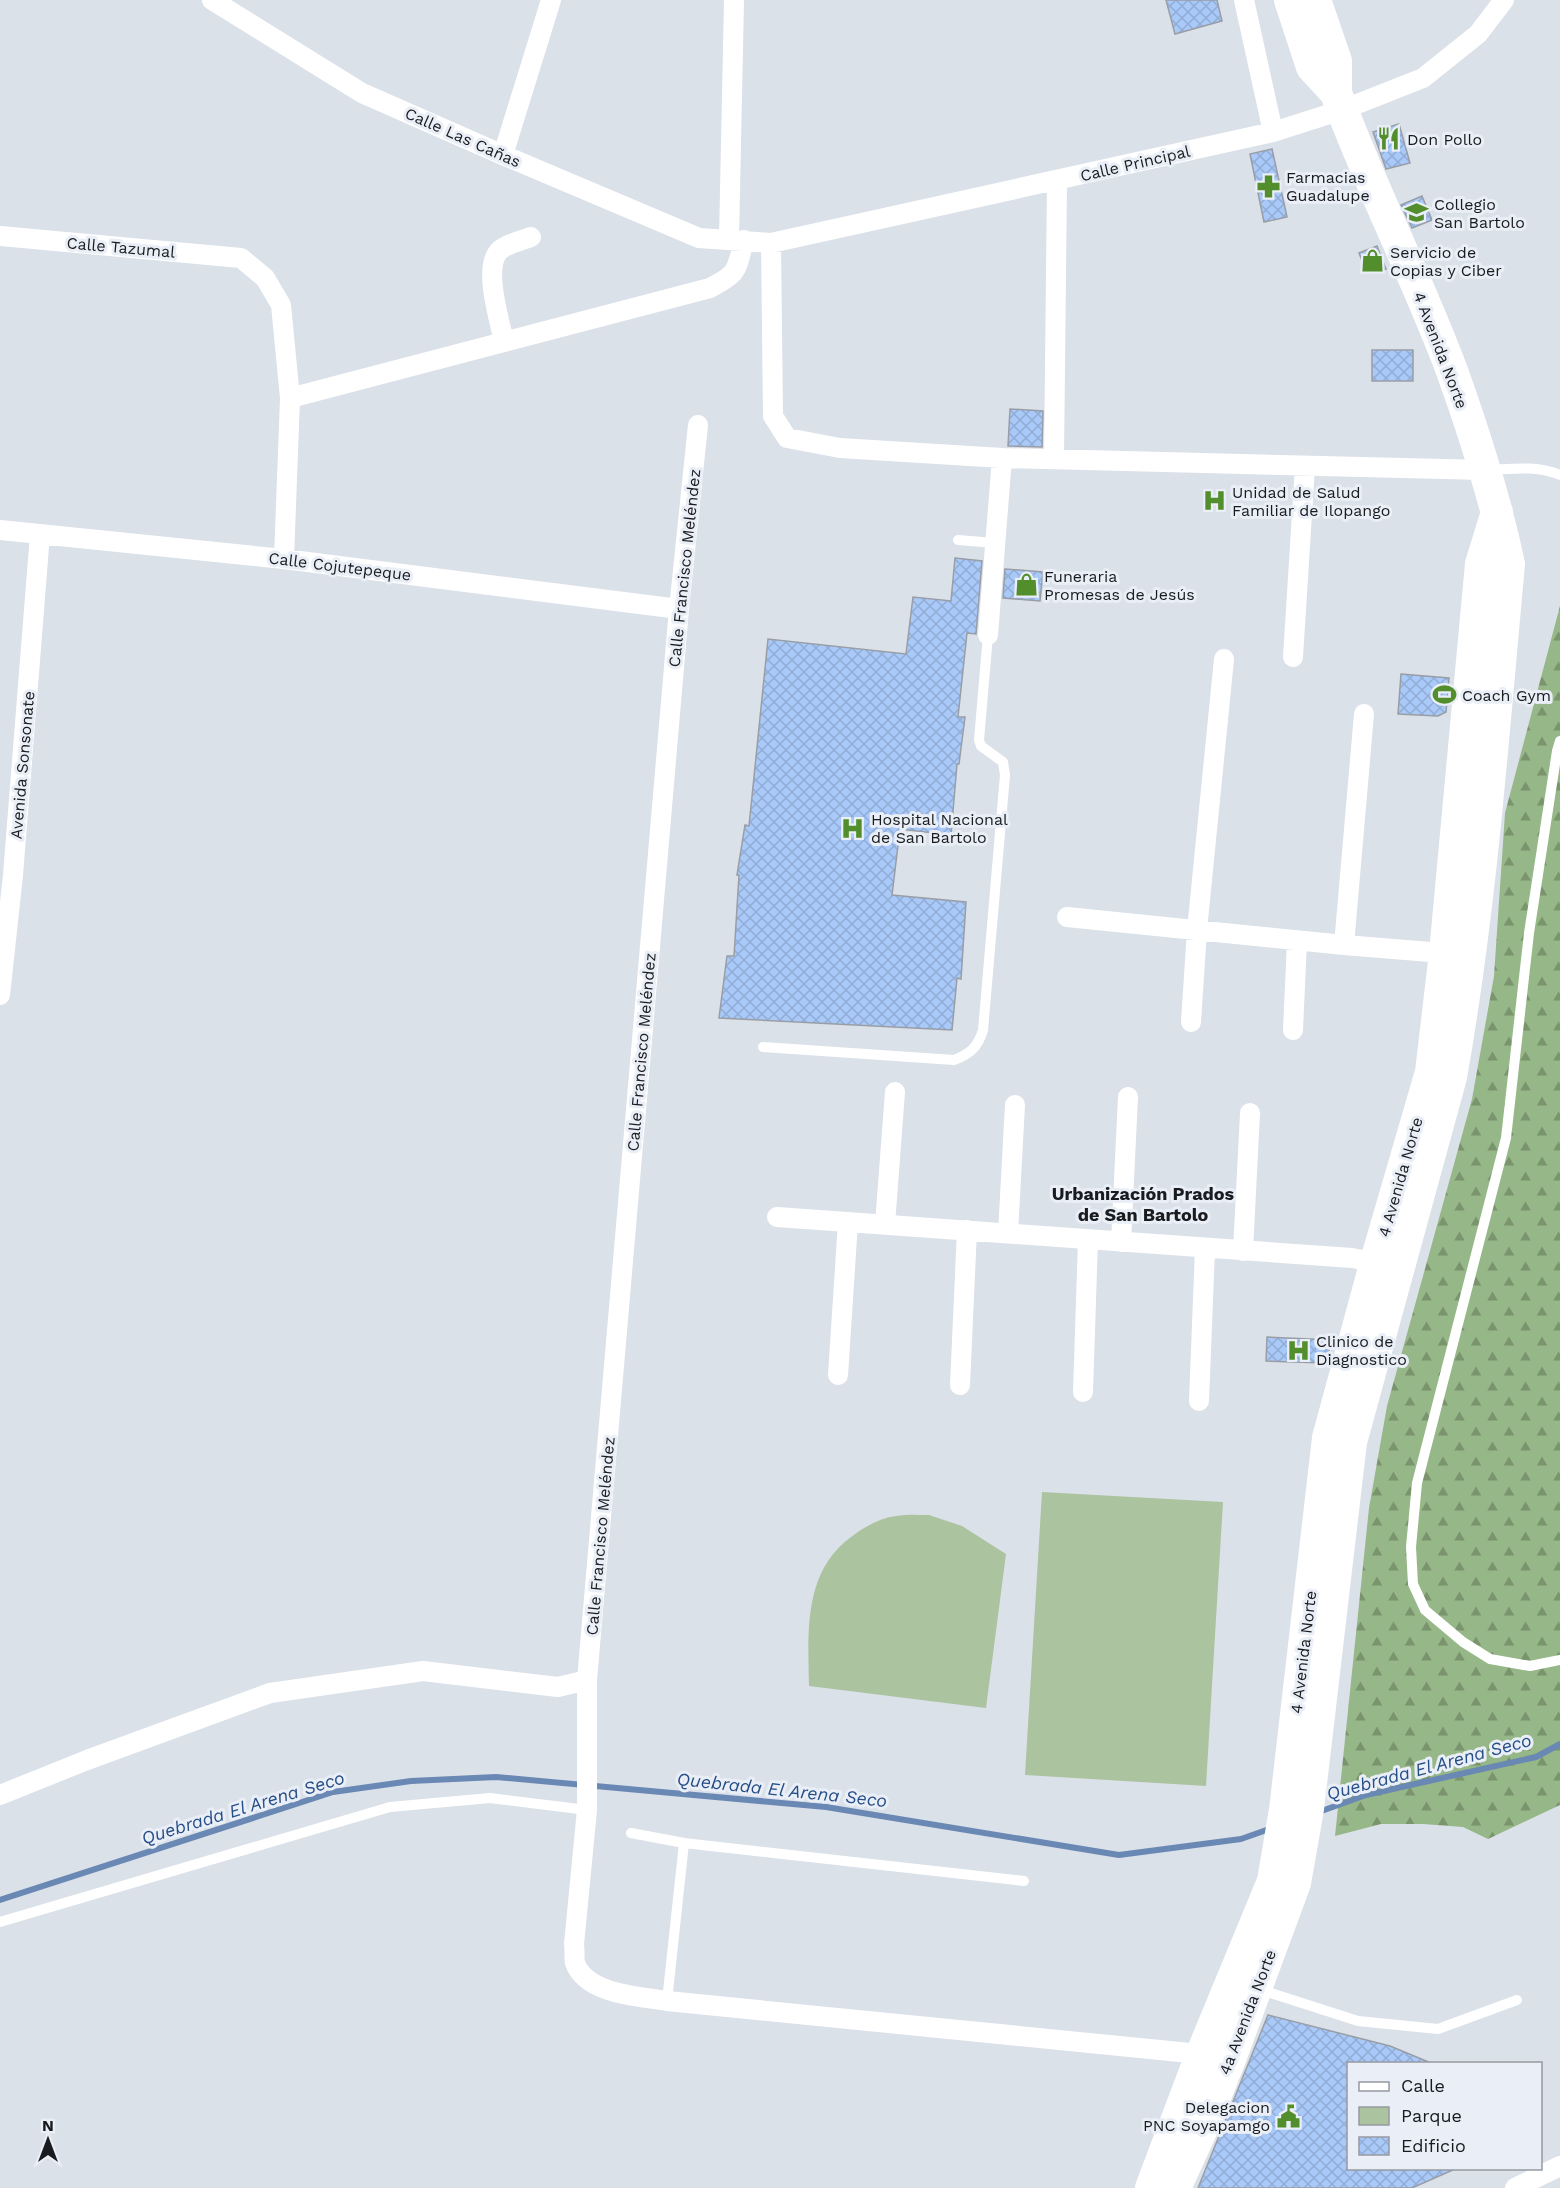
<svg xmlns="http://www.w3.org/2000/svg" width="1560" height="2188" viewBox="0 0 1560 2188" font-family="'Work Sans',sans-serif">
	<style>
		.forest { fill: url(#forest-firs) }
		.park { fill: #acc3a0 }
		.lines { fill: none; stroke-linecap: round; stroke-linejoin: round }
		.stream { stroke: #6a88b4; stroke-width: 6 }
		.building { fill: url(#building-cross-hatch); stroke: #999ea6; stroke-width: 1.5 }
		.lane { stroke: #fff; stroke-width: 10 }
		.street { stroke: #fff; stroke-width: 20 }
		.primary { stroke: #fff; stroke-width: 32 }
		.labels { text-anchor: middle; stroke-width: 6; stroke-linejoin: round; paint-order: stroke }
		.street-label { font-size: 16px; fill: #191b1e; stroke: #e9eef7 }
		.poi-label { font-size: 16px; fill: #191b1e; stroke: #e9eef7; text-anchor: start }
		.neighbourhood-label { font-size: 18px; font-weight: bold; fill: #191b1e; stroke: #e9eef7 }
		.water-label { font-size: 18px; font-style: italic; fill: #264e87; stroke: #e9eef7 }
	</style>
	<defs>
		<pattern id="forest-firs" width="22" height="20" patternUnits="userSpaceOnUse" patternTransform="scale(1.5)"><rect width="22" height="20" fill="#96b787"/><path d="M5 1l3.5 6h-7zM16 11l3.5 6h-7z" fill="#7a946e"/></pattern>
		<pattern id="building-cross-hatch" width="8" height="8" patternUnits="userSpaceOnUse" patternTransform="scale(1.5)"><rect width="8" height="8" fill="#a9c9f9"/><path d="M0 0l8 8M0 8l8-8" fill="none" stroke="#91acd5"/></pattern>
	</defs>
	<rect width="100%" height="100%" fill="#dbe1e9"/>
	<path class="forest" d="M1560,606V1805L1488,1839L1463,1827L1423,1824H1381L1335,1836L1369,1508L1387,1406L1472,1099L1494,976L1505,813Z"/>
	<path class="park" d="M1042,1492L1223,1502L1206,1786L1025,1775Z
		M929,1515L962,1526L1006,1554L986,1708L809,1686C808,1633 803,1572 851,1537C864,1527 880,1518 896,1516C907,1514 918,1515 929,1515Z"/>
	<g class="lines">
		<path class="stream" d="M1316,1813L1366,1795L1536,1757L1560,1744
			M0,1900L333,1792L411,1781L496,1777L826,1807L1119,1855L1241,1839L1272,1828"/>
	</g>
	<path class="building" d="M1166,0H1217L1222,21L1175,34Z
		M1399,124L1410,163L1386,169L1373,132Z
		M1272,149L1287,217L1264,222L1250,154Z
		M1422,196L1432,220L1412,228L1401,205Z
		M1377,246L1386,269L1366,271L1359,253Z
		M1372,350H1413V381H1372Z
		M1010,409L1043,411L1042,447L1008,446Z
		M955,558L982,561L976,634L967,633L958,717H965L959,764H957L951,835L900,829L892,895L966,902L961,979L957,978L952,1030L719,1018L727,956H734L739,875H737L745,825L749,826L768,639L906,654L913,597L951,601Z
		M1005,569L1043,572L1040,601L1003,598Z
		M1401,674L1449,678L1446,712L1438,716L1398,714Z
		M1267,1337L1332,1340L1325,1363L1266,1361Z
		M1268,2015L1390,2046L1431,2063L1348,2064V2169H1455L1412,2188H1198Z"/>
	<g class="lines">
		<path class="lane" d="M1487,470C1512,469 1536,465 1560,475
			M958,540L995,543
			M1560,741L1557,751L1529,933L1506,1138L1417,1483L1411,1547L1413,1584L1425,1610L1463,1642L1490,1659L1530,1666L1560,1660
			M763,1047L954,1060C970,1054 978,1047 983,1030L1005,775L1003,762L981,746L979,740L988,635
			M631,1833L684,1843L1024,1881
			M0,1922L390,1807L490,1798L587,1810
			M1258,1989L1358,2021L1438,2029L1517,2000
			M667,2001L684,1843"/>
		<path class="street" d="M212,0L362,93L503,155L699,238L771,243L1273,132L1342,110L1423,78L1478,34L1504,0
			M1244,0L1273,132
			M503,155L551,0
			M0,236L241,258L265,278L281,305L290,398L284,559
			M729,239L734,0
			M771,243L773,416L787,438L840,448L1002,458L1485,470
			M504,342C500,321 482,266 500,250C509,243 520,241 531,237
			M290,398L710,288C739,273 736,271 744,240
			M698,425L679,609L587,1680V1810L574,1944C575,1950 574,1958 575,1963C587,1995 640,1996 667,2001L1210,2055
			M1054,459L1057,181
			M0,530L284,559L679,609
			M988,635L1002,458
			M1293,657L1305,466
			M1067,917L1344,945L1455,954
			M1344,945L1364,714
			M0,995L13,875L40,534
			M1191,1022L1197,930L1224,659
			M1293,1030L1297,941
			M777,1217L1352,1258L1385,1264
			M885,1224L895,1092
			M1008,1233L1015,1105
			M1121,1242L1128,1097
			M1243,1251L1250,1113
			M838,1375L848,1222
			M960,1385L967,1230
			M1083,1392L1088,1240
			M1199,1401L1205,1248
			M0,1795L87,1760L270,1693L423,1671L558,1687L587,1680
			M1515,2188L1560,2166"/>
		<path class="primary" d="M1290,0L1312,67L1336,93
			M1151,2188L1202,2053L1273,1881L1285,1810L1328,1438L1376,1261L1431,1072L1445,953L1481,564L1497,512
			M1175,2188L1206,2120L1230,2059L1295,1883L1308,1809L1351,1442L1451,1077C1481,908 1493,736 1509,564C1495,498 1475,435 1452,371C1417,277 1370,187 1336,93V61L1315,0"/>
	</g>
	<defs>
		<symbol id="restaurant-bare" viewBox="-9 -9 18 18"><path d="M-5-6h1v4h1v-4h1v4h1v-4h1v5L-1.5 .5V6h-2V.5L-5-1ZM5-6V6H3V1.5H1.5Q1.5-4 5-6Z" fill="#528e2c" stroke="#e9eef7" stroke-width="2.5" paint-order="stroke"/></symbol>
		<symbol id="pharmacy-bare" viewBox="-9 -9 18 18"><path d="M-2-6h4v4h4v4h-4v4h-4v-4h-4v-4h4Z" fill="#528e2c" stroke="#e9eef7" stroke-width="2.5" paint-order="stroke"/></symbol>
		<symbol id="school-bare" viewBox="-9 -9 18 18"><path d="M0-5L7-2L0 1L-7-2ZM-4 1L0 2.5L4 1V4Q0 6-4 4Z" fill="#528e2c" stroke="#e9eef7" stroke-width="2.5" paint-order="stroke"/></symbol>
		<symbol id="shop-bare" viewBox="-9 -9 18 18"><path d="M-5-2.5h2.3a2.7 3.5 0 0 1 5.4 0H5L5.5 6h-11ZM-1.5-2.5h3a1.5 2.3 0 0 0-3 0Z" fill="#528e2c" stroke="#e9eef7" stroke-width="2.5" paint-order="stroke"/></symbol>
		<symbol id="hospital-bare" viewBox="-9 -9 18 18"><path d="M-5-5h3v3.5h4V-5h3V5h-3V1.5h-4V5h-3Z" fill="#528e2c" stroke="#e9eef7" stroke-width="2.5" paint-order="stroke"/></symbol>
		<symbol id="stadium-bare" viewBox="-9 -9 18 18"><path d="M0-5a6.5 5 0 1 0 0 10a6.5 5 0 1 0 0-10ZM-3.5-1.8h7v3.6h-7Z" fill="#528e2c" stroke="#e9eef7" stroke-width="2.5" paint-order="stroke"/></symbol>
		<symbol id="civic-bare" viewBox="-9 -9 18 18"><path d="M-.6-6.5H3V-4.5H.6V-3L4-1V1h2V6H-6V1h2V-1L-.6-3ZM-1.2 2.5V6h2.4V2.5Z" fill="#528e2c" stroke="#e9eef7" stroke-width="2.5" paint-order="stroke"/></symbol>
	</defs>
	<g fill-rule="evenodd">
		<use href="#restaurant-bare" x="1372" y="122" width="33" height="33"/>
		<use href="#pharmacy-bare" x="1252" y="170" width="33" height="33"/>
		<use href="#school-bare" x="1400" y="196" width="33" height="33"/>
		<use href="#shop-bare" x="1356" y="244" width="33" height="33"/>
		<use href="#hospital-bare" x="1198" y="484" width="33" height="33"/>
		<use href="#shop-bare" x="1010" y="568" width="33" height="33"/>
		<use href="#stadium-bare" x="1428" y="678" width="33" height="33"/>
		<use href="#hospital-bare" x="836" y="812" width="33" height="33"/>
		<use href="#hospital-bare" x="1282" y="1334" width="33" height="33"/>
		<use href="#civic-bare" x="1272" y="2100" width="33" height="33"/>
	</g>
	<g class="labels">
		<g class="street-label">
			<text transform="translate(463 137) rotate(24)" y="6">Calle Las Cañas</text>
			<text transform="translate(1135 163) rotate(-13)" y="6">Calle Principal</text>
			<text transform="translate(121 247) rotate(5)" y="6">Calle Tazumal</text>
			<text transform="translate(1441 350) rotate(69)" y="6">4 Avenida Norte</text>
			<text transform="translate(340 566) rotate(7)" y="6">Calle Cojutepeque</text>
			<text transform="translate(684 568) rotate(-84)" y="6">Calle Francisco Meléndez</text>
			<text transform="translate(22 765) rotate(-85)" y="6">Avenida Sonsonate</text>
			<text transform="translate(641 1052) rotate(-85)" y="6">Calle Francisco Meléndez</text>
			<text transform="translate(1400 1177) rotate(-74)" y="6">4 Avenida Norte</text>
			<text transform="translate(600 1536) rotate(-85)" y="6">Calle Francisco Meléndez</text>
			<text transform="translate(1303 1652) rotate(-83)" y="6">4 Avenida Norte</text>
			<text transform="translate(1247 2012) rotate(-69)" y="6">4a Avenida Norte</text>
		</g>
		<g class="poi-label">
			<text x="1407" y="145">Don Pollo</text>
			<text x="1286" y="183">Farmacias<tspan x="1286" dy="18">Guadalupe</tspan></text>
			<text x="1434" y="210">Collegio<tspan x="1434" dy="18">San Bartolo</tspan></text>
			<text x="1390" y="258">Servicio de<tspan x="1390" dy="18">Copias y Ciber</tspan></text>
			<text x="1232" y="498">Unidad de Salud<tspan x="1232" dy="18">Familiar de Ilopango</tspan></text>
			<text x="1044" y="582">Funeraria<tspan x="1044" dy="18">Promesas de Jesús</tspan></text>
			<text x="1462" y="701">Coach Gym</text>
			<text x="871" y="825">Hospital Nacional<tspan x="871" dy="18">de San Bartolo</tspan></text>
			<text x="1316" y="1347">Clinico de<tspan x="1316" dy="18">Diagnostico</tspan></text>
			<text x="1270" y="2113" text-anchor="end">Delegacion<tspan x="1270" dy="18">PNC Soyapamgo</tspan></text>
		</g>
		<g class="neighbourhood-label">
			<text x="1143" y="1200">Urbanización Prados<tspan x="1143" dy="21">de San Bartolo</tspan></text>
		</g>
		<g class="water-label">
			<text transform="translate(1429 1767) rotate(-15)" y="6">Quebrada El Arena Seco</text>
			<text transform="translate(782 1790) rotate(6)" y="6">Quebrada El Arena Seco</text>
			<text transform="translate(243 1808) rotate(-17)" y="6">Quebrada El Arena Seco</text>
		</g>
	</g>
	<rect x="1347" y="2062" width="195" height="108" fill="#e9eef7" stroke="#969aa0" stroke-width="1.5"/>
	<rect x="1359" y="2082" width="30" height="9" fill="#ffffff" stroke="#969aa0" stroke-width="1.5"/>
	<text x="1401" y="2092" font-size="18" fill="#191b1e">Calle</text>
	<rect x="1359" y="2107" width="30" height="18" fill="#acc3a0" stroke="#969aa0" stroke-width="1.5"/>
	<text x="1401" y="2122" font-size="18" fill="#191b1e">Parque</text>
	<rect x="1359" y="2137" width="30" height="18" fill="url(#building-cross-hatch)" stroke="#969aa0" stroke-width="1.5"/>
	<text x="1401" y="2152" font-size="18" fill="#191b1e">Edificio</text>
	<g transform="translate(48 2140)" stroke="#e9eef7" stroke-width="4.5" paint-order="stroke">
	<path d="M0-4.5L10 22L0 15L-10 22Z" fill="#191b1e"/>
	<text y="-9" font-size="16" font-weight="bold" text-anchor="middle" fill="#191b1e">N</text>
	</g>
</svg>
